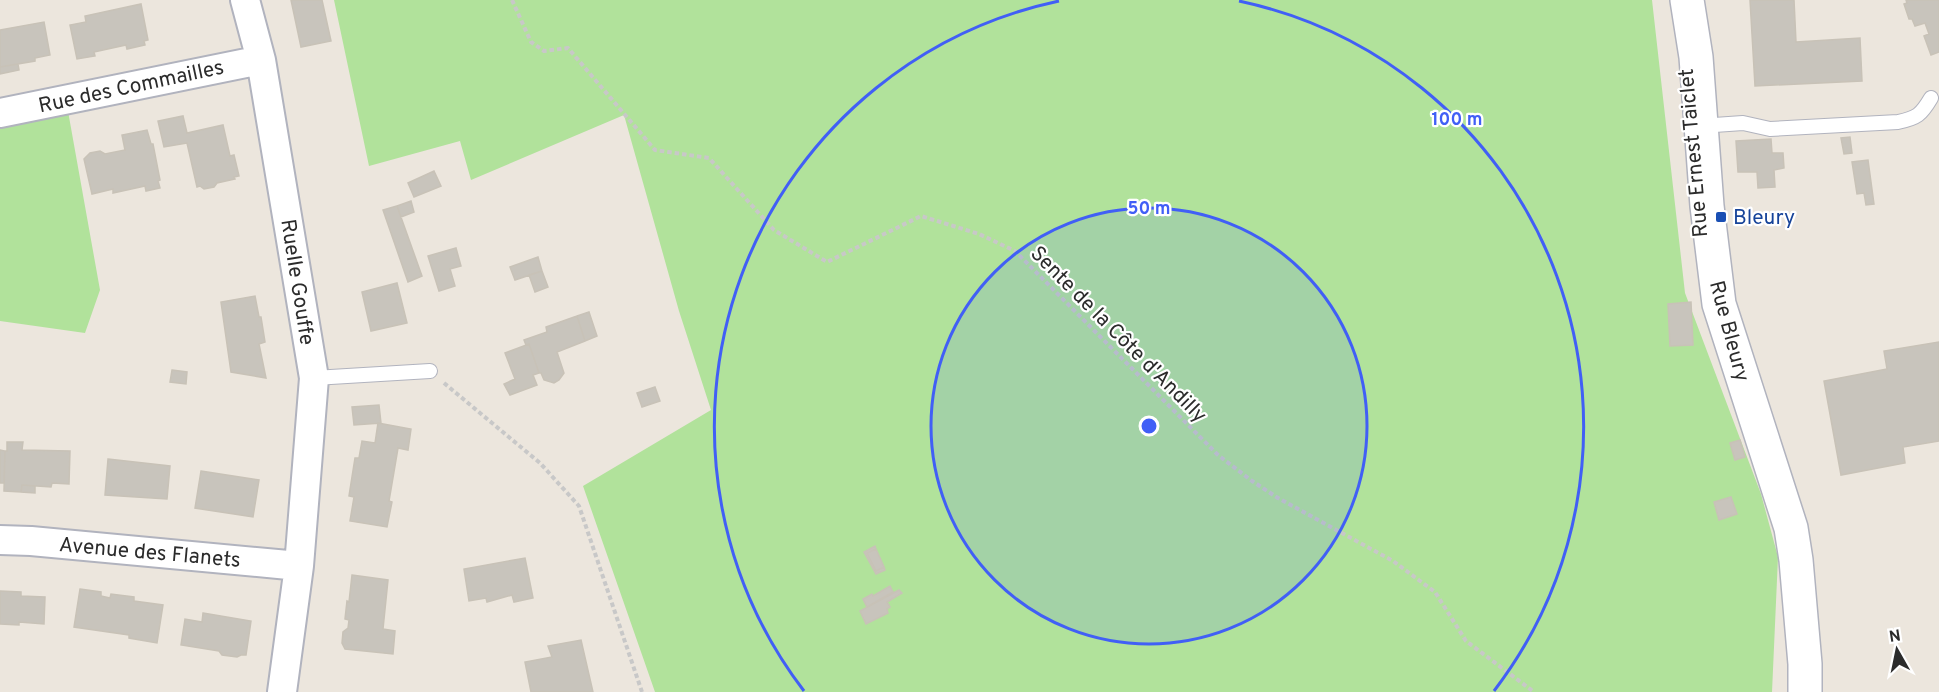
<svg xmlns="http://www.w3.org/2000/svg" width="1939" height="692" viewBox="0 0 1939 692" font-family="Overpass,sans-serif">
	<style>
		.green { fill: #b1e29b }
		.building { fill: #c8c4bc; stroke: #c8c2b7; stroke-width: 1.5 }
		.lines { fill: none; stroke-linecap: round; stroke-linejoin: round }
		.lane-casing { stroke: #b1b3be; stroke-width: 16 }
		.street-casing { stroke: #b1b3be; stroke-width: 32 }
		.secondary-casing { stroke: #b1b3be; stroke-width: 36 }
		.path { stroke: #c8c8c8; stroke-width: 4; stroke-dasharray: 4.5 3; stroke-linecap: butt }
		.lane { stroke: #fff; stroke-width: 14 }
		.street { stroke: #fff; stroke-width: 28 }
		.secondary { stroke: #fff; stroke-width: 33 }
		.ring { fill: none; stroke: #415ff6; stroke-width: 3 }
		.transit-dot { fill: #1a4fb4; stroke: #fff; stroke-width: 2 }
		.labels { text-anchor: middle; stroke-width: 4.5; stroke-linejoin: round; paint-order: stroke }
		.street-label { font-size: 21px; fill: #2b2b2b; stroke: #fff }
		.transit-label { font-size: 21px; fill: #164399; stroke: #fff; text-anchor: start }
		.centre { fill: #415ff6; stroke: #fff; stroke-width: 3 }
		.ring-label { font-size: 18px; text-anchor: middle; font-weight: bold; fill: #415ff6; stroke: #fff; stroke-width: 4.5; stroke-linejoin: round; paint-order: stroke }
	</style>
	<rect width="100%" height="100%" fill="#ece6dd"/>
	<path class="green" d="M334,0H1652L1685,293L1761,494L1778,557L1772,692H655L583,486L711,410L679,311L624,115L471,180L460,141L369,166Z
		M66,100L100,290L85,333L0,321V113Z"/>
	<path class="building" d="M291,0H322L331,41L301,47Z
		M1750,0H1794L1796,42L1860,38L1862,81L1755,86Z
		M1906,0H1939V52L1931,55L1924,36L1929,34L1925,23L1915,26L1912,19H1909L1904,4L1907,3Z
		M141,4L148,40L144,41L145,45L127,49L126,45L94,52L95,56L77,59L70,25L86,22L85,16Z
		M44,22L50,55L35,58V61L0,67V30Z
		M18,64L19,70L0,74V67Z
		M183,116L187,133L223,125L230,156L234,155L239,176L234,177L235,179L217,183L214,187L204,189L200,186L197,187L187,143L164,147L158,121Z
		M147,130L151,144H153L160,180L158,181L160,188L146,191L145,186L113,193V189L92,194L84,159L90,153L100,151L105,154L125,150L122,135Z
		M1850,137L1852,153L1844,154L1841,138Z
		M1771,139L1772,153H1783L1784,168L1774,170L1775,187L1758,188L1757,172H1738L1736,141Z
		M1868,160L1874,204L1866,205L1864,193L1857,194L1852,162Z
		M434,171L441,186L414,197L408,183Z
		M411,201L414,212L401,217L397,206Z
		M397,206L422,276L408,282L383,210Z
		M456,248L461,266L450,269L455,286L439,291L428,256Z
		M538,257L542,271L515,280L510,267Z
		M542,271L548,287L535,292L529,275Z
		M397,283L407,323L371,331L362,292Z
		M255,296L259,317H261L265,342L259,344L266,378L231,372L221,302Z
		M1691,302L1693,345L1670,346L1668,304Z
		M589,312L597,336L585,341L577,316Z
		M577,316L585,341L557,352L564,373L559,380L554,383L544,380L541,373H539L529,344L526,345L524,340L547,332L546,327Z
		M1939,342V441L1903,447L1905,463L1841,475L1824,381L1887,369L1884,351Z
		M529,344L539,373L533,375L537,385L510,395L504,384L515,379L505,353Z
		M172,370L187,372L186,384L170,382Z
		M655,387L660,401L642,407L637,393Z
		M379,405L381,423L354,425L352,407Z
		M378,423L411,429L408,450L398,448L389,501L392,502L387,527L350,521L354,497L349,496L355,458H359L362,441L375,443Z
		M1740,440L1745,457L1735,460L1730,443Z
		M7,442H23L22,450L70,451L69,484L52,483L51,487L22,485L21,492L4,491L5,451H7Z
		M0,450L5,451L4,483H0Z
		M108,459L170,466L167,499L105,495Z
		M201,471L259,480L253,517L195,508Z
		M22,485L35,486V493L21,492Z
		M1731,497L1737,514L1719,520L1714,502Z
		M875,546L876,549L867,553L876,571L884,567L885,570L876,574L864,552Z
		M876,549L884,567L876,571L867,553Z
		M525,558L533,598L514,602L512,595L487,602L486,598L469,601L464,569Z
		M352,575L388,580L383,629L395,631L393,654L345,649L342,643L343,632L348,628L349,620L345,619L347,601L349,602Z
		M890,586L893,592L867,607L863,599L872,594L873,596Z
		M80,589L101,592V596L110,598L111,594L134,597V601L163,605L157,643L129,638V635L74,627Z
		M899,590L902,593L887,602L890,607L887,609L888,613L866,624L860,611Z
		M0,591L21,592V596L45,597L44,624L19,622V625L0,624Z
		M203,613L251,621L246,655H241L237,657L222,655L219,651L181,645L185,619L202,622Z
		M581,640L593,692H531L525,662L552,657L548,646Z"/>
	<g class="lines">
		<defs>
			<path id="lane" d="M1700,126L1743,123L1770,129L1898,122C1917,118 1921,115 1931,98
				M314,378L430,371"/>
			<path id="street" d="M245,0L261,60L314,378L299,566L282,692
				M0,113L261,60
				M0,540L31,541L299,566"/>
			<path id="secondary" d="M1687,0L1696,57L1707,206L1719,304L1791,528L1796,560L1805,664V692"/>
		</defs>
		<use href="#lane" class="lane-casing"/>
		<use href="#street" class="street-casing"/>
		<use href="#secondary" class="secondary-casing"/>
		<path class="path" d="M512,0L531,42L544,51L568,48L655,150L709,158L774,230L827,262L921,216L979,234L1015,251L1218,455L1252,481L1278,498L1393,561L1435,592L1466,641L1534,692
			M444,383L540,463L579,506L642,692"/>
		<use href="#lane" class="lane"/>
		<use href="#street" class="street"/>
		<use href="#secondary" class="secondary"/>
	</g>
	<circle cx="1149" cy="426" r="218" fill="#415ff6" fill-opacity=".12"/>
	<g class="ring">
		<circle cx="1149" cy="426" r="218"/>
		<path d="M804 691A435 435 0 0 1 1059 1M1239 1A435 435 0 0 1 1494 691"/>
	</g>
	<rect class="transit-dot" x="1715" y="211" width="12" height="12" rx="3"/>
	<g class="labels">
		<g class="street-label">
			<text transform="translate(131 86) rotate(-12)" y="7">Rue des Commailles</text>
			<text transform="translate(1693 153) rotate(-95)" y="7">Rue Ernest Taiclet</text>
			<text transform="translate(298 282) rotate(81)" y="7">Ruelle Gouffe</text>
			<text transform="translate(1730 331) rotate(75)" y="7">Rue Bleury</text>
			<text transform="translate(1119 334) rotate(45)" y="7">Sente de la Côte d'Andilly</text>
			<text transform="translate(150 552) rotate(5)" y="7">Avenue des Flanets</text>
		</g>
		<g class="transit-label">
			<text x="1733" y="224">Bleury</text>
		</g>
	</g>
	<circle cx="1149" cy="426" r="9" class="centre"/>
	<g class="ring-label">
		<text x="1457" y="125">100 m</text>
		<text x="1149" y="214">50 m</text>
	</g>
	<g transform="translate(1897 650) rotate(351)" stroke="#ffffff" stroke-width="4.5" paint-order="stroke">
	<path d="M0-4.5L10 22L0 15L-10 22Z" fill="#2b2b2b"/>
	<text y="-9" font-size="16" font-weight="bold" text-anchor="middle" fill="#2b2b2b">N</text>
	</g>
</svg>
